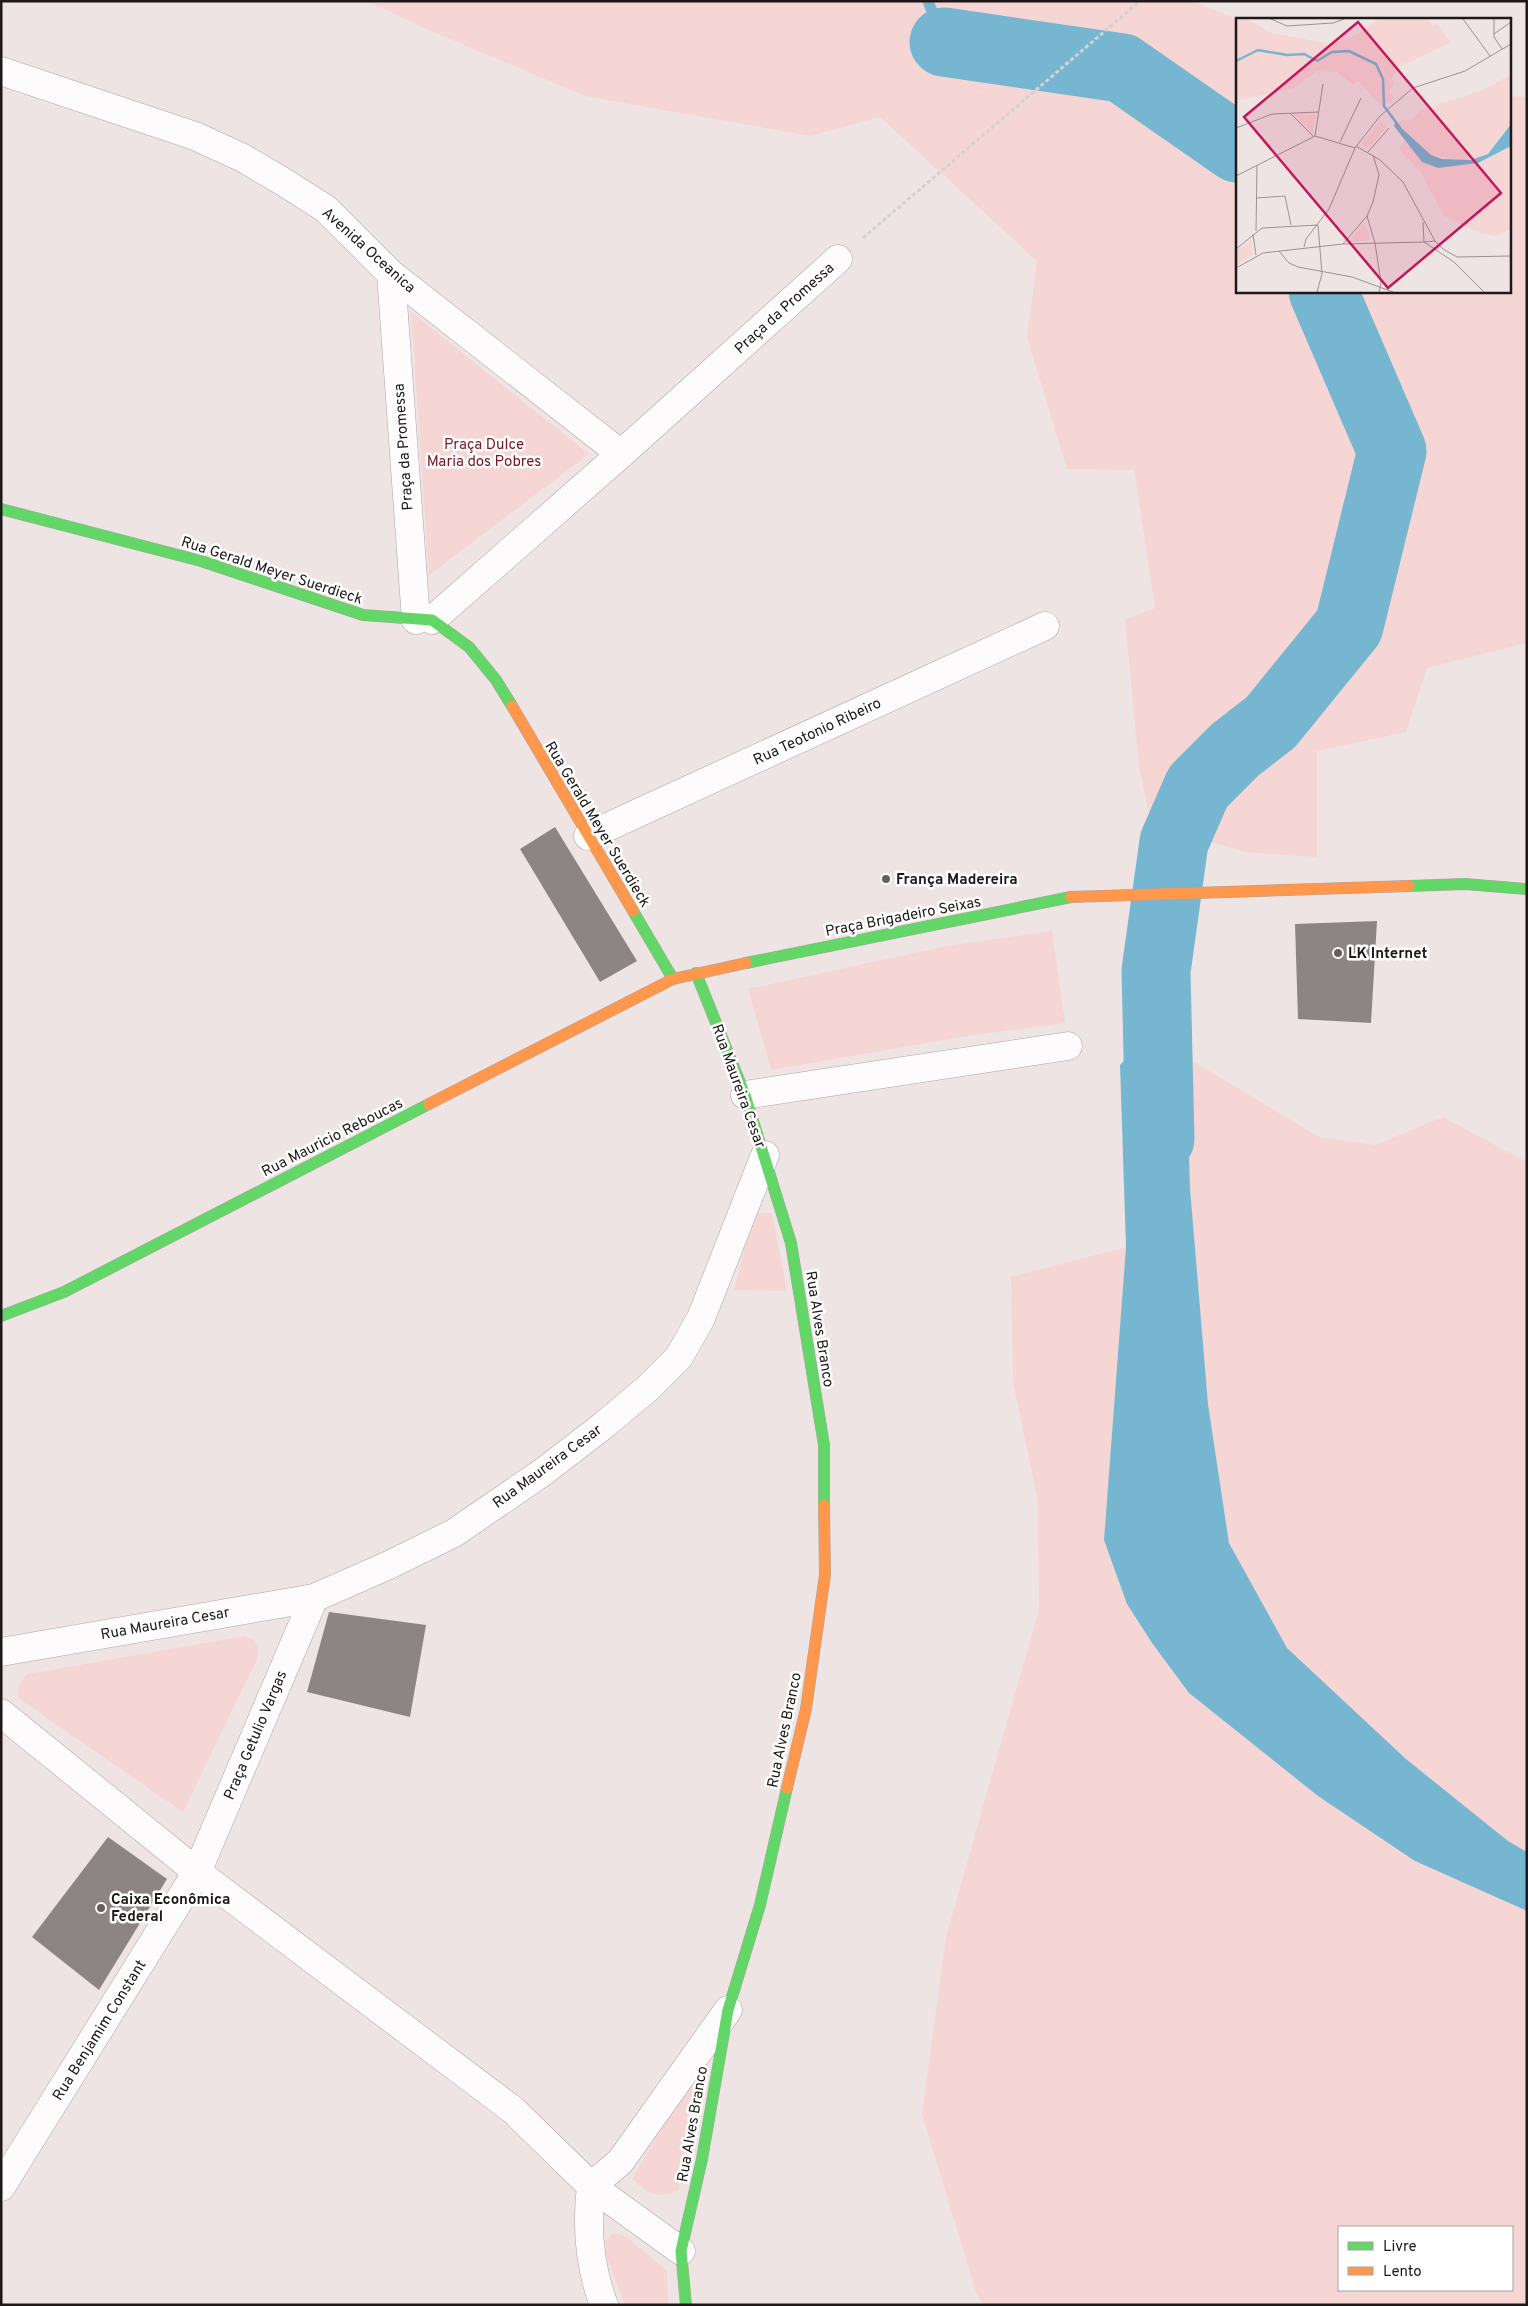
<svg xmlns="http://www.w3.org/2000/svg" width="1528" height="2306" viewBox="0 0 1528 2306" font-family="Overpass,sans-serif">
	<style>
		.green { fill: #f6d5d5; fill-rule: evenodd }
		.water { fill: #77b6d0 }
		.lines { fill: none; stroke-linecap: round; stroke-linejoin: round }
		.stream { stroke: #77b6d0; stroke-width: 11 }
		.river { stroke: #77b6d0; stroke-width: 69 }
		.building { fill: #8d8585 }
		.street-casing { stroke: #aca4a4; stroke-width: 29 }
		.fast-casing { stroke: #aca4a4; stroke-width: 12 }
		.slow-casing { stroke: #aca4a4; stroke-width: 12 }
		.path { stroke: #d4d1d1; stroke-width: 3; stroke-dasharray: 4 2.5; stroke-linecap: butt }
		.street { stroke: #fdfbfb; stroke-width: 28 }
		.fast { stroke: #63d668; stroke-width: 11 }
		.slow { stroke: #ff974d; stroke-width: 11 }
		.poi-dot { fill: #675f5f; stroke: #fff; stroke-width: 2 }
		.labels { text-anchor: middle; stroke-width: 5; stroke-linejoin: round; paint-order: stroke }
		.street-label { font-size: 15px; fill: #1e1818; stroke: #fff }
		.park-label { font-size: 15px; fill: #791526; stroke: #fff }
		.poi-label { font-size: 15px; font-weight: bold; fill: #1e1818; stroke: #fff; text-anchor: start }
		.inset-river { fill: none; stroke: #77b6d0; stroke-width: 2.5 }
		.inset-road { fill: none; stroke: #9b9292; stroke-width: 1 }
		.view { fill: #c2185b; fill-opacity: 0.15; stroke: #c2185b; stroke-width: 2.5 }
		.inset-edge { fill: none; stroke: #1e1818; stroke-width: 2.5 }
	</style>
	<rect width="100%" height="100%" fill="#efe4e4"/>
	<path class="green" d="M367,1H1192L1237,19V291H1509V96L1527,97V643L1427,668L1406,732L1317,751V857L1245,852L1151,824L1139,766L1125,620L1155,608L1134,470L1067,469L1027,337L1037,261L880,117L810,136L585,96L424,28Z
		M411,312L589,454L429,575Z
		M1052,931L1065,1023L961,1037L771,1070L748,989L947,946Z
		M1181,1054L1319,1137L1375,1145L1443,1117L1527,1162V1852L1508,1841L1406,1759L1287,1648L1229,1543L1208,1404L1190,1188L1188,1119Z
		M754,1213H772L787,1291L734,1290Z
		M1126,1247L1104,1540L1127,1604L1152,1643L1189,1693L1318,1796L1415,1861L1527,1911V2305H983L976,2292L922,2114L946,1937L1039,1610L1038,1502L1013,1382L1011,1277ZM1339,2227H1512V2290H1339Z
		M245,1636L254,1640L258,1649L257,1659L183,1812L18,1698C17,1687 20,1682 28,1674Z
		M687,2086L692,2089L679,2190C656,2199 650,2195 632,2179Z
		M614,2233L627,2237L667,2271L668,2305H625L602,2244Z"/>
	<path class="water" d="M1157,1043L1181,1054L1188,1119L1190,1188L1208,1404L1229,1543L1287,1648L1406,1759L1508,1841L1527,1852V1911L1415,1861L1318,1796L1189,1693L1152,1643L1127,1604L1104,1540L1126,1247L1120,1065L1136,1048Z"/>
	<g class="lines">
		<path class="stream" d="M928,1L944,42"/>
		<path class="river" d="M944,42L1122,68L1237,148
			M1160,1139L1156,971L1174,842L1198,787L1235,750L1271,722L1349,626L1392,451L1323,291"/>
	</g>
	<path class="building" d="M555,827L637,961L600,982L520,849Z
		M1377,921L1371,1023L1298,1019L1295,924Z
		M329,1612L426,1625L410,1717L307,1692Z
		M108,1837L167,1879L99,1990L32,1937Z"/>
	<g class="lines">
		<defs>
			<path id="street" d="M1,71L195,136L243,158L282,181L326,209L391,274L621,454
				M391,274L416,620
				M432,620L621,454L838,259
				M588,836L1045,626
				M745,1095L1068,1046
				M1,1652L314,1598L389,1565L454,1533L543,1472L604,1425L648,1388L679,1357L701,1318L765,1155
				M1,1713L197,1872L513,2110L591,2186C586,2228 589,2266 604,2305
				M1,2187L197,1872L314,1598
				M681,2251L591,2186L620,2162L728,2010"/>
			<path id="fast" d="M1,509L201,561L363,615L432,620L469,647L496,680L512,706
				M1409,886L1465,884L1527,889
				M633,911L673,979
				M746,963L1071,897
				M696,973L745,1095L791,1243L824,1445V1505
				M1,1316L64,1292L429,1104
				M686,2305L681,2251L702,2159L728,2010L760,1905L787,1788"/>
			<path id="slow" d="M512,706L633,911
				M1071,897L1409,886
				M429,1104L673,979L746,963
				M787,1788L806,1709L825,1575L824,1505"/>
		</defs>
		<use href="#street" class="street-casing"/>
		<use href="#fast" class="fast-casing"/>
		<use href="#slow" class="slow-casing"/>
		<path class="path" d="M863,238L1140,1"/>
		<use href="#street" class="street"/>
		<use href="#fast" class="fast"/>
		<use href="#slow" class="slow"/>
	</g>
	<g class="poi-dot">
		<circle cx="886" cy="879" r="5"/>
		<circle cx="1338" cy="953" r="5"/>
		<circle cx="101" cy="1908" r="5"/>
	</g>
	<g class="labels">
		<g class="street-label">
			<text transform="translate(369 250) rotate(42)" y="5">Avenida Oceanica</text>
			<text transform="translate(784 308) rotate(-42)" y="5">Praça da Promessa</text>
			<text transform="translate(403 447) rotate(-94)" y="5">Praça da Promessa</text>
			<text transform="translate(272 570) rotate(18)" y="5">Rua Gerald Meyer Suerdieck</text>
			<text transform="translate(817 731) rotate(-25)" y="5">Rua Teotonio Ribeiro</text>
			<text transform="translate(598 824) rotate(59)" y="5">Rua Gerald Meyer Suerdieck</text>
			<text transform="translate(903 916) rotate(-11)" y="5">Praça Brigadeiro Seixas</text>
			<text transform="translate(739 1086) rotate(70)" y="5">Rua Maureira Cesar</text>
			<text transform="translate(332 1137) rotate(-27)" y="5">Rua Mauricio Reboucas</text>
			<text transform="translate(820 1329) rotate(81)" y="5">Rua Alves Branco</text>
			<text transform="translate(547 1466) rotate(-36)" y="5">Rua Maureira Cesar</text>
			<text transform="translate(165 1623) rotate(-10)" y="5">Rua Maureira Cesar</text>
			<text transform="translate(784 1730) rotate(-78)" y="5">Rua Alves Branco</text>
			<text transform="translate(255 1735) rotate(-67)" y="5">Praça Getulio Vargas</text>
			<text transform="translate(99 2030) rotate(-58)" y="5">Rua Benjamim Constant</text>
			<text transform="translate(692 2124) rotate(-80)" y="5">Rua Alves Branco</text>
		</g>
		<g class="park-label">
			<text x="484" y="449">Praça Dulce<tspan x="484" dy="17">Maria dos Pobres</tspan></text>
		</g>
		<g class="poi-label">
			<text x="896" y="884">França Madereira</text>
			<text x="1348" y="958">LK Internet</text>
			<text x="111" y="1904">Caixa Econômica<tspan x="111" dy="17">Federal</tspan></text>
		</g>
	</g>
	<g transform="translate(1236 18)">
		<rect width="275" height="275" fill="#efe4e4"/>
		<path d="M0,1H11L32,14L94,26L119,18L142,1H192L197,7L202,6L214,25L164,48L156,60L158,66L153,73L159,81L145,88L122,63L117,67L101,54L81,53L58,70L0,83ZM275,57V106L264,118L258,132L245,140L222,142L195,137L161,104L177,101L185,92L244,73ZM80,96L76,115L58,97ZM144,103L151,108L132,130L125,126ZM169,121L186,144L202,150L242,145L275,128V211L259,218L244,215L208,198L185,154L163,131ZM128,205L135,222L115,224V221ZM15,222L17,236L0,247V233Z" fill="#f6d5d5"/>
		<path d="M159,104L195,137L206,141L235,142L252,136L275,106V128L242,145L202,150L186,144L158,108Z" fill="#77b6d0"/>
		<path class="inset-river" d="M0,43L22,32L51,37L68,36L81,43M81,43L96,34L113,33L140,46L147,61L148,88L165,111"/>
		<path class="inset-road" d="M35,1L51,8L97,5L108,1M227,1L254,38M258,1V19L266,31M258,16L275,4M54,95L78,119M0,110L36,96L83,94M79,118L87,66M104,124L125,80M120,128L144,142L167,164L199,223L207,231L221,239L275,238M132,134L153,110M0,158L79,118L119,130M20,180L49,178L55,207M131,198L139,225L145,265L143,274M187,204L188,224L199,223M20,213L21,147M17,216L20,237M107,226L188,224L218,244L248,274M68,229L70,221L93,191L119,130L144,98L177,70L229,53L275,26M0,231L26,210L82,207M43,233L53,245L62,249L116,259L157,274M0,250L27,235L107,226L131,198L137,184L143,157L137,137M81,274L86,256L82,207"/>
		<path class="view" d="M122,4L265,175L152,270L8,99Z"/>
		<rect width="275" height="275" class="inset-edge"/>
	</g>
	<rect width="1528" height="2306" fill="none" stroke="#1e1818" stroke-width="5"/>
	<rect x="1338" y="2226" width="175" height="65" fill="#ffffff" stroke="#a5a3a3"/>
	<rect x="1348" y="2242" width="25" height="8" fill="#63d668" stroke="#a5a3a3"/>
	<text x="1383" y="2251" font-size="15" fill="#1e1818">Livre</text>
	<rect x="1348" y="2267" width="25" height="8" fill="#ff974d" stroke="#a5a3a3"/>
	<text x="1383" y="2276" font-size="15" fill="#1e1818">Lento</text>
</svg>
